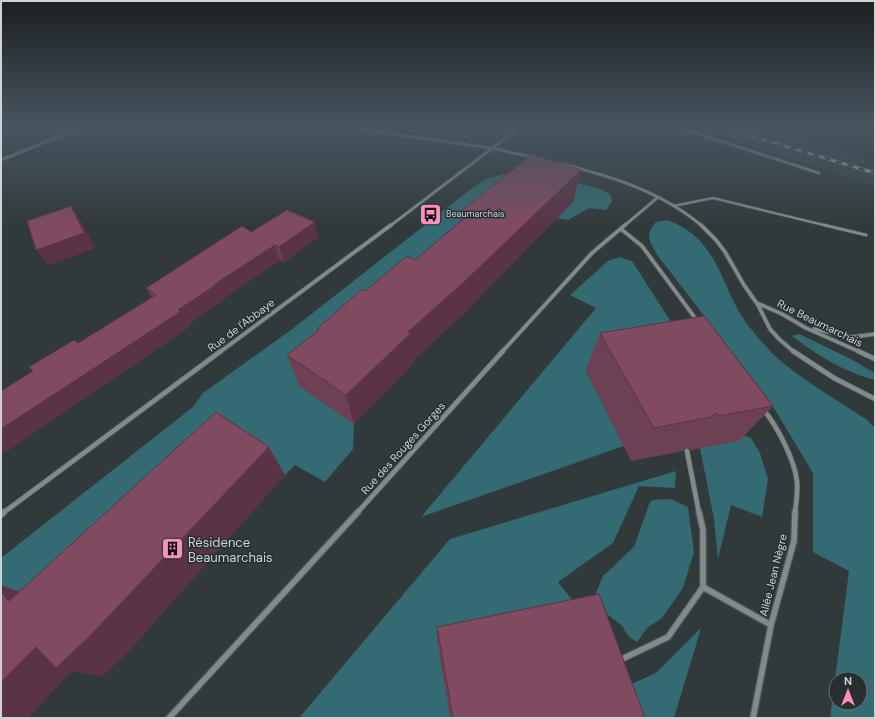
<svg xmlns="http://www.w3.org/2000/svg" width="876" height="719" viewBox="0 0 876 719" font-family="'DM Sans',sans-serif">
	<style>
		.built { fill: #364649 }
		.green { fill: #346a71; fill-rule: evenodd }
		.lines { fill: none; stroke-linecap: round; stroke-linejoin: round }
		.service-far1-casing { stroke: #4f5657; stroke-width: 3.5 }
		.service-casing { stroke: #4f5657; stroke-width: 4 }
		.minor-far3-casing { stroke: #4f5657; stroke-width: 4 }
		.minor-far2-casing { stroke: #4f5657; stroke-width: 5 }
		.minor-far1-casing { stroke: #4f5657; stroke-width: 6 }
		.minor-casing { stroke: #4f5657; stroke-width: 8 }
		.secondary-casing { stroke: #4f5657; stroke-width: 2 }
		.service-far1 { stroke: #818b8c; stroke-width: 2 }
		.service { stroke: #818b8c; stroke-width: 2.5 }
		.minor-far3 { stroke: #818b8c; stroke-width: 2.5 }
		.minor-far2 { stroke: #818b8c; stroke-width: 3.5 }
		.minor-far1 { stroke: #818b8c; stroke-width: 4.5 }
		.minor { stroke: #818b8c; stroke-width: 5.5 }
		.secondary { fill: #65979c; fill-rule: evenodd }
		.rail-casing { stroke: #a6acad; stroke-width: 3 }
		.rail { stroke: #272f31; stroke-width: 2; stroke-dasharray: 6; stroke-linecap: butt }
		.wall { fill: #6e4053 }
		.shaded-wall { fill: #5a3444 }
		.building { fill: #804b61; stroke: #5a3444 }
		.labels { text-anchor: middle; stroke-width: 3; stroke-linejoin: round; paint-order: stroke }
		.far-poi-label { font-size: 9px; fill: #ced3d4; stroke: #272f31; text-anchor: start }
		.street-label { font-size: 11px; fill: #ced3d4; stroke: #272f31 }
		.near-poi-label { font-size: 13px; fill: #ced3d4; stroke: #272f31; text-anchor: start }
	</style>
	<rect width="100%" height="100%" fill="#313a3b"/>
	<path class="built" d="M689,127H760L863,156L865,166L875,168V186Z"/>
	<path class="green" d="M504,174L541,175L598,188L610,194L612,201L606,210L589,208L568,220L557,218L553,195L354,424L353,449L325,482L295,465L285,475L236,442L1,638V558L193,407L203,393L291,330L476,185L488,178Z
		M667,220C722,239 720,293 752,330C761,342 772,354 783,363C809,384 839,401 867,420L875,428V718H830L849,571L813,552V473L769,400L658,256C650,241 644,236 656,222ZM836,679H860V703H836Z
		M619,257L632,261L698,364L586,371L624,446L421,517L596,308L570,295L608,261Z
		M799,334L849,358L875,373V380C846,373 815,354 792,336Z
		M732,431L751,438L760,453L768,479L762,517L731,505L718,559L714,519L700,448Z
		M676,471L675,488L639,486L613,543L558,582L581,611L450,718H299L450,539Z
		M671,499L688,507L694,552L683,588L662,618L647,628L637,642L629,637L622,626L602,610L596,593L603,576L634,547L650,502L653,500Z
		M701,628L674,718H617L609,694L656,673Z"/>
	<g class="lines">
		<defs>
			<path id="service-far1" d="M673,206L713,198L828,226"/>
			<path id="service" d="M824,225L866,235"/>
			<path id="minor-far3" d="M342,127L491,148L532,157
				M677,127L819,173
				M1,160L83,127
				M557,163C608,175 661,191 702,226
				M390,226L520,127
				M624,226L657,198"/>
			<path id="minor-far2" d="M701,225L716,240L725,252L744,285L758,305L770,329L779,339L794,352
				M621,229L642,246L698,322
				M757,303L782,314L806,328L860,352
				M814,329L853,337L875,334
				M220,352L391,225
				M502,352L592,253L625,225"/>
			<path id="minor-far1" d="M793,351L834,378L875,399
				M858,351L875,359
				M763,409C777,426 795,460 797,482C798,492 796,503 795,513
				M687,451L699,513
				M3,513L221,351
				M357,513L503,351"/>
			<path id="minor" d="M699,512L703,530V587
				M1,515L4,512
				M620,660L668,637L703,587L771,625
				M169,718L358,512
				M753,718L771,625L794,541L795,512"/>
			<path id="secondary" d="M872,127H875V132L873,131Z"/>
		</defs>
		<use href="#service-far1" class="service-far1-casing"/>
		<use href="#service" class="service-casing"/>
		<use href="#minor-far3" class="minor-far3-casing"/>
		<use href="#minor-far2" class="minor-far2-casing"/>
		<use href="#minor-far1" class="minor-far1-casing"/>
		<use href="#minor" class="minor-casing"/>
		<use href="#secondary" class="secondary-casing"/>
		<use href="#service-far1" class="service-far1"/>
		<use href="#service" class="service"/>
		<use href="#minor-far3" class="minor-far3"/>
		<use href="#minor-far2" class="minor-far2"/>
		<use href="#minor-far1" class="minor-far1"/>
		<use href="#minor" class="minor"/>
		<use href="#secondary" class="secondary"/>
		<defs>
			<path id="rail" d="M721,127L875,173"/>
		</defs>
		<use href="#rail" class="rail-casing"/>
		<use href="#rail" class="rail"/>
	</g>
	<path class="wall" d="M581,170L573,202L461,316L413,361V364L354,424L299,386L287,355L317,331V329L415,260L460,222V212Z
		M251,232L318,237L284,262L280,260L223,299V300L188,325L189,327L1,455V391L152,298L146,288Z
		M600,333L773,406L739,441L691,450L687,447L683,451L631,461L586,370Z
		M437,627L645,718H450L437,641Z"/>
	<path class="shaded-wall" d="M581,170L573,202L461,316L413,361V364L354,424L346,395L408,332Z
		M71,206L81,221L95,248L49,265L36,250Z
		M315,222L318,237L284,262L279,247Z
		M275,245L280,260L223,299V300L188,325L189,327L1,455V429L178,310L215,284Z
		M269,447L285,475L131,649L102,677L72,671L28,718H1V682L36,647Z
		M1,585L41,600L9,601L1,592Z"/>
	<path class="building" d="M532,154L581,170L463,283L408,332L411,333L346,395L287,355L319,330L317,329L362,289L365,291L407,256L415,260L467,216L460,212Z
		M71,206L84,233L36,250L27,221Z
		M287,210L315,222L279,247L275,245L215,284L216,285L178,310L180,312L1,429V391L33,371L29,367L74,340L78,343L156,295L146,288L242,226L251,232Z
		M704,316L773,406L719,416L715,413L711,417L654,428L600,333Z
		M216,412L269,447L90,636L56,668L36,647L1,682V592L9,601Z
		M599,594L645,718H453L437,627Z"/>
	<linearGradient id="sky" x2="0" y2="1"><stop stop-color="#1b2020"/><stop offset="0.56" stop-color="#485560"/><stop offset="1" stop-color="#485560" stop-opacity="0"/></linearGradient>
	<rect width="876" height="227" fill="url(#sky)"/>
	<defs>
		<symbol id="bus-square" viewBox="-11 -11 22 22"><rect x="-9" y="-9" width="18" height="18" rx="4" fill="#fe8ebd" stroke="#272f31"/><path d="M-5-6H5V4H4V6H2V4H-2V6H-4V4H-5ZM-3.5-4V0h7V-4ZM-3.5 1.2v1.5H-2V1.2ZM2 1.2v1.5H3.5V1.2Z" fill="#111"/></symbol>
		<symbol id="building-square" viewBox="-11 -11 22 22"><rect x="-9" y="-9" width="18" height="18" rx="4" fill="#fe8ebd" stroke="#272f31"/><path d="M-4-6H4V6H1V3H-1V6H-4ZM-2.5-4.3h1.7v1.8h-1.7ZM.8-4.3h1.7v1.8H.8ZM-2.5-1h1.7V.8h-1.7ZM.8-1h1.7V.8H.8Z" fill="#111"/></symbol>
	</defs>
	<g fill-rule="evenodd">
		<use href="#bus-square" x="418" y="202" width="25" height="25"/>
		<use href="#building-square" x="160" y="536" width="25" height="25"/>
	</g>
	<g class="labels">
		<g class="far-poi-label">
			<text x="446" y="217">Beaumarchais</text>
		</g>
		<g class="street-label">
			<text transform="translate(820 323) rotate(26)" y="4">Rue Beaumarchais</text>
			<text transform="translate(241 325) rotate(-37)" y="4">Rue de l'Abbaye</text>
			<text transform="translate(403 448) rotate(-48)" y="4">Rue des Rouges Gorges</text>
			<text transform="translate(773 575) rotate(-76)" y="4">Allée Jean Nègre</text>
		</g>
		<g class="near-poi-label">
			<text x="188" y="547">Résidence<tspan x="188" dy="15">Beaumarchais</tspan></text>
		</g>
	</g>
	<rect width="876" height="719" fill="none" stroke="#ced3d4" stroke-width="4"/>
	<g transform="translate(848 691)"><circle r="19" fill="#272f31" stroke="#6a7172"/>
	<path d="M0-3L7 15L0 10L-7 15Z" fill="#fe8ebd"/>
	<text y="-6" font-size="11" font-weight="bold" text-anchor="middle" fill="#ced3d4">N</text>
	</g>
</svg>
